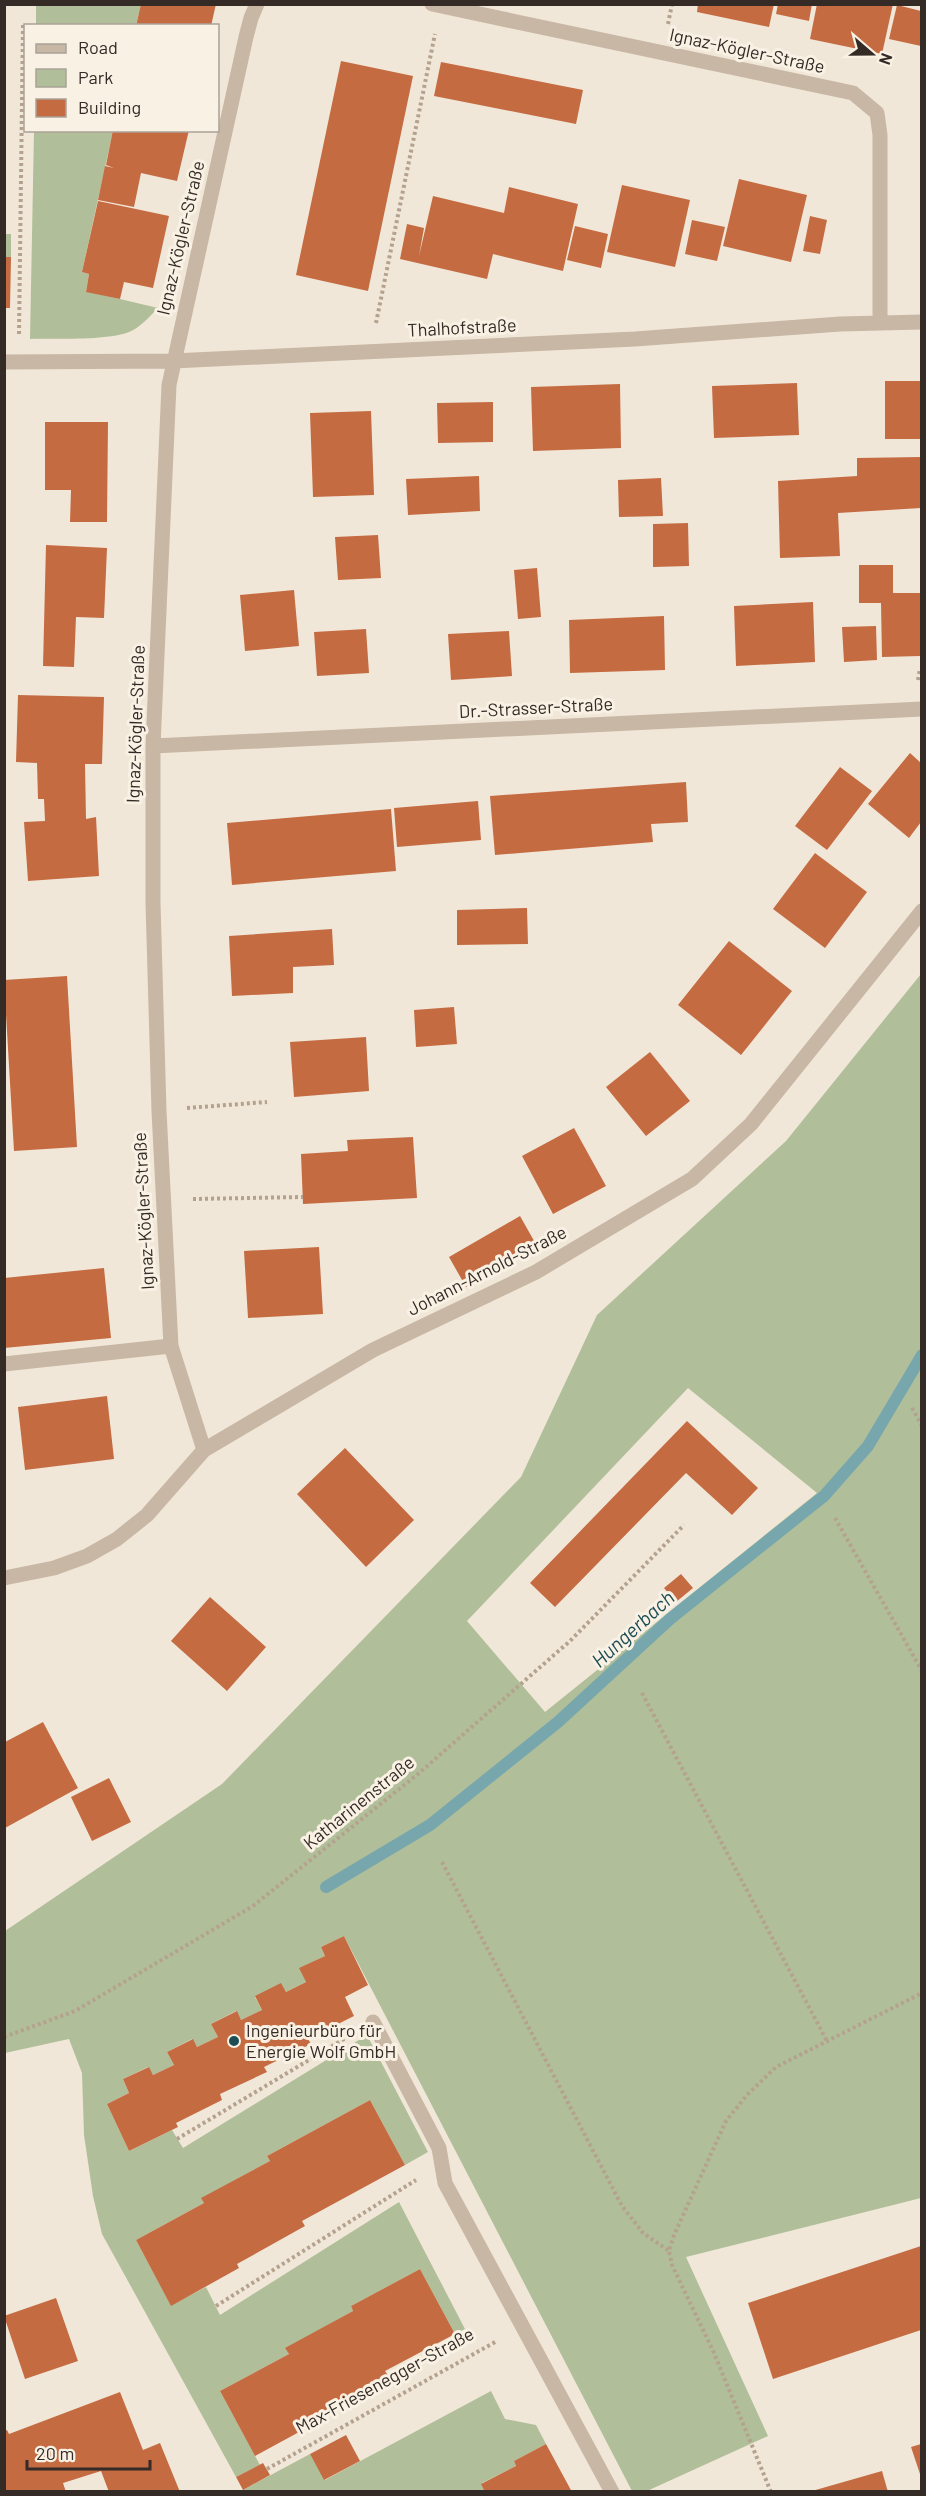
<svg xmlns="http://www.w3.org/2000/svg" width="926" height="2496" viewBox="0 0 926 2496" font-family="Barlow,sans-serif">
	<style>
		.green { fill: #b0bf99; fill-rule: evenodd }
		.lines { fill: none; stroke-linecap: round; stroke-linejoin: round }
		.stream { stroke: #77a7ad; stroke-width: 12 }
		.building { fill: #c56b42 }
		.path { stroke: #b4a28f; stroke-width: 4; stroke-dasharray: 3 3; stroke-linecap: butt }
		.service { stroke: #c8b7a4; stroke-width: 15 }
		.minor { stroke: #c8b7a4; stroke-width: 15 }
		.poi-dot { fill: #1c4d55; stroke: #f9f1e4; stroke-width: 2 }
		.labels { text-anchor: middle; stroke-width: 6; stroke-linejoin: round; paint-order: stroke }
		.street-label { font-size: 18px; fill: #342b26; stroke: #f9f1e4 }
		.poi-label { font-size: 18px; fill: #342b26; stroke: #f9f1e4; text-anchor: start }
		.water-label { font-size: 20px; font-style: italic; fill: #1c4d55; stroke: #f9f1e4 }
	</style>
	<rect width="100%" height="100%" fill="#f1e7d8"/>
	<path class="green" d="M36,5H141L136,25L36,26Z
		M34,131H113L82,272L89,274L86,291L158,308C149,317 141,327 129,332C105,341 57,338 30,339Z
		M5,234H11V257H5Z
		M921,974V2198L686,2257L768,2436L647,2491H632L344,1936L321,1947L325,1956L300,1968L306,1982L286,1992L281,1984L255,1997L262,2010L241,2020L236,2011L211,2024L218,2037L197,2047L192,2039L167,2052L174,2065L153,2075L148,2067L123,2079L129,2093L107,2104L129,2151L172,2130L183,2148L367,2035L428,2152L405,2165L370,2100L267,2156L270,2161L202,2198L204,2203L136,2240L171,2305L206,2287L220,2315L399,2202L465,2329L455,2334L420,2269L351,2306L353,2311L286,2349L289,2354L220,2391L260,2465L236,2477L102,2234L93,2196L84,2135L82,2073L69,2039L5,2053V1931L222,1784L521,1477L597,1315L786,1141ZM688,1388L817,1493L545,1712L467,1621Z
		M491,2391L505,2419L536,2425L546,2444L514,2461L516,2466L482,2483L485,2491L244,2492L243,2490L310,2454L325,2480Z"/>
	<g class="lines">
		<path class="stream" d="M326,1887L430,1825L558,1722L670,1619L824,1496L868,1446L922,1355"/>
	</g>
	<path class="building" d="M141,4H216L211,26H136Z
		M698,4H774L769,27L697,12Z
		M778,4H812L809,21L776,14Z
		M817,4H893L882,54L810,39Z
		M897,5L921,11V46L889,39Z
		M341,61L413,76L368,291L296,275Z
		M441,62L583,90L576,124L434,96Z
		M113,130H189L177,181L141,173L134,207L98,200L105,166L114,168L106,165Z
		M739,179L807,195L791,262L723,246Z
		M622,185L690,200L675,267L607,252Z
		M509,187L578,204L563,271L493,254L487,279L400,259L407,224L424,228L419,256L433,196L504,213Z
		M98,201L169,216L153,288L124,282L120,299L86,292L89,274L82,272Z
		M810,216L827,220L820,254L803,251Z
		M692,220L725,227L717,261L685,254Z
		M575,226L608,234L601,268L567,260Z
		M4,257H11L10,308H4Z
		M885,381H921V439H885Z
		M797,383L799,435L714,438L712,386Z
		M620,384L621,448L533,451L531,387Z
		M493,402V442L438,443L437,403Z
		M371,411L374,495L313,497L310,413Z
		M45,422H108L107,522H70L71,490H45Z
		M921,457V508L838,513L840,556L780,558L778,481L857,476V458Z
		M479,476L480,511L408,515L406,479Z
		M661,478L663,516L619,517L618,480Z
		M688,523L689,566L653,567V524Z
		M378,535L381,578L338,580L335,537Z
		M46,545L107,548L104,618L76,617L74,667L43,666Z
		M859,565H893V593H921V656L882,657L881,603H859Z
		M537,568L541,617L518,619L514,570Z
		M294,590L299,646L245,651L240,595Z
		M813,602L815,662L736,666L734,606Z
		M664,616L665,670L570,673L569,620Z
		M876,626L877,660L844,662L842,627Z
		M366,629L369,673L317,676L314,632Z
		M509,631L512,676L451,680L448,634Z
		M18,695L104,697L102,764H85L86,819L96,817L99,876L28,881L24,822L45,821L44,799H38L37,763L16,762Z
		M910,753L921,763V822L909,838L868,804Z
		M840,767L872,791L827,850L795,826Z
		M686,782L688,822L651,824L653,842L495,855L490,796Z
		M478,801L481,840L397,847L394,808Z
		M391,809L396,871L232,885L227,823Z
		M815,853L867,892L825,948L773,909Z
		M527,908L528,944L457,945V910Z
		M332,929L334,965L293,967V993L232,996L229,936Z
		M729,941L792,991L741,1055L678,1005Z
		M67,976L77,1147L14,1151L4,980Z
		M454,1007L457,1044L416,1047L414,1010Z
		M366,1037L369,1091L294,1097L290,1042Z
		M650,1052L690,1101L646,1136L606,1087Z
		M574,1128L606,1186L553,1214L522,1156Z
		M413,1137L417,1198L303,1204L301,1154L348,1151L347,1140Z
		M520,1216L537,1246L466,1287L449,1257Z
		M319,1247L323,1314L248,1318L244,1251Z
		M104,1268L111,1338L4,1348V1278Z
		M107,1396L114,1459L25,1470L18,1407Z
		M687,1421L758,1488L732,1515L686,1473L555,1607L530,1583Z
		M345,1448L414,1520L366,1567L297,1494Z
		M681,1574L693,1588L676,1602L664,1588Z
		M210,1597L266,1647L227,1691L171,1641Z
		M43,1722L78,1788L5,1828V1742Z
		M109,1778L131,1822L92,1841L71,1797Z
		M344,1936L368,1985L345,1997L354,2016L308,2039L311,2044L264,2067L267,2072L220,2094L222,2100L176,2123L178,2127L129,2151L107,2104L129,2093L123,2079L149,2067L153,2075L174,2065L167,2052L193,2039L197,2047L218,2037L211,2024L237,2011L241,2020L262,2010L255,1996L281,1983L286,1992L306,1982L299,1968L325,1956L321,1947Z
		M370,2100L405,2165L302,2221L305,2226L237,2264L239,2268L171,2306L136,2240L204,2203L201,2198L270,2161L267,2156Z
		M921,2246V2330L773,2379L748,2303Z
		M420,2269L455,2334L385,2371L389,2377L321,2414L323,2419L255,2456L220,2391L289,2354L285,2348L353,2311L351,2306Z
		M56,2298L78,2361L25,2379L4,2316Z
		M120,2392L143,2450L160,2443L180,2492H109L101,2471L63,2483L66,2492H4V2431L7,2430L9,2434Z
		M346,2435L360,2461L324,2480L310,2454Z
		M546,2444L572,2492H485L481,2484L516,2466L514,2461Z
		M921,2444V2477L911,2447Z
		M263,2463L270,2475L243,2490L236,2477Z
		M882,2471L888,2492H812V2491Z"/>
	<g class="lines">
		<path class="path" d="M668,24L672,4
			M376,323L435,34
			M19,334L23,25
			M918,680L920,669
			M187,1108L267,1102
			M193,1199L303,1197
			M912,1408L922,1426
			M835,1518L922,1671
			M642,1693L827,2041
			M442,1862L622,2206L643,2233L669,2251
			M4,2037L75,2011L253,1906L418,1774L570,1641L684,1525
			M177,2139L349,2036
			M216,2306L416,2180
			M267,2469L497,2341
			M771,2492L714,2353L672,2265L669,2251L674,2235L726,2121L747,2095L776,2067L922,1993"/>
		<path class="service" d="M4,1364L171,1346
			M373,2022L439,2148L445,2183L612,2492"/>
		<path class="minor" d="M432,4L853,93L877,113L880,135V323
			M4,362L173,361L635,339L840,324L922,322
			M153,746L922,709
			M204,1450L171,1346L159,1111L153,903V746L169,385L246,37L251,18L257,4
			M4,1578L54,1568L87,1556L117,1539L147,1515L204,1450L373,1350L536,1272L692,1179L751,1124L922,911"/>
	</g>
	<circle class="poi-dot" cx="234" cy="2041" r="6"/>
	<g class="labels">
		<g class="street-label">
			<text transform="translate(747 51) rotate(12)" y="6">Ignaz-Kögler-Straße</text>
			<text transform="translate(181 238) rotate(-77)" y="6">Ignaz-Kögler-Straße</text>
			<text transform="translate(462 328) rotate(-3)" y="6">Thalhofstraße</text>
			<text transform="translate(536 708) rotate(-3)" y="6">Dr.-Strasser-Straße</text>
			<text transform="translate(136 724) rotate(-88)" y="6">Ignaz-Kögler-Straße</text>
			<text transform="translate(144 1211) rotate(-93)" y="6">Ignaz-Kögler-Straße</text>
			<text transform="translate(487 1271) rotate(-27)" y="6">Johann-Arnold-Straße</text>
			<text transform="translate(359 1803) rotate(-39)" y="6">Katharinenstraße</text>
			<text transform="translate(385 2381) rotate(-29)" y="6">Max-Friesenegger-Straße</text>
		</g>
		<g class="poi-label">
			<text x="246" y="2037">Ingenieurbüro für<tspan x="246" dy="21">Energie Wolf GmbH</tspan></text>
		</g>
		<g class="water-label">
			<text transform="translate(633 1629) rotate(-42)" y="7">Hungerbach</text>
		</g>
	</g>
	<rect width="926" height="2496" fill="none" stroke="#342b26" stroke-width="12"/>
	<rect x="24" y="24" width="195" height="108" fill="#f9f1e4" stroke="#aaa298" stroke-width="1.5"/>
	<rect x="36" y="44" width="30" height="9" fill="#c8b7a4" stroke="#aaa298" stroke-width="1.5"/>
	<text x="78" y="54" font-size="18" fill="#342b26">Road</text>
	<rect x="36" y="69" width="30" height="18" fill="#b0bf99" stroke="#aaa298" stroke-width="1.5"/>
	<text x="78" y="84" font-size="18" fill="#342b26">Park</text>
	<rect x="36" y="99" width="30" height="18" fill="#c56b42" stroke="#aaa298" stroke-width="1.5"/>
	<text x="78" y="114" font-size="18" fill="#342b26">Building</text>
	<g transform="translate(872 54) rotate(110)" stroke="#f9f1e4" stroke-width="4.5" paint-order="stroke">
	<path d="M0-4.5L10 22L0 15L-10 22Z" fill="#342b26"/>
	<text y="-9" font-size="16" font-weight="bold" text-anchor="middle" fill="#342b26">N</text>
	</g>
	<path d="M27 2460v9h123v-9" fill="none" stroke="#342b26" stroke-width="3"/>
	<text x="36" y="2460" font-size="18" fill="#342b26" stroke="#f9f1e4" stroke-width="4.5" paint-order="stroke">20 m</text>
</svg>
